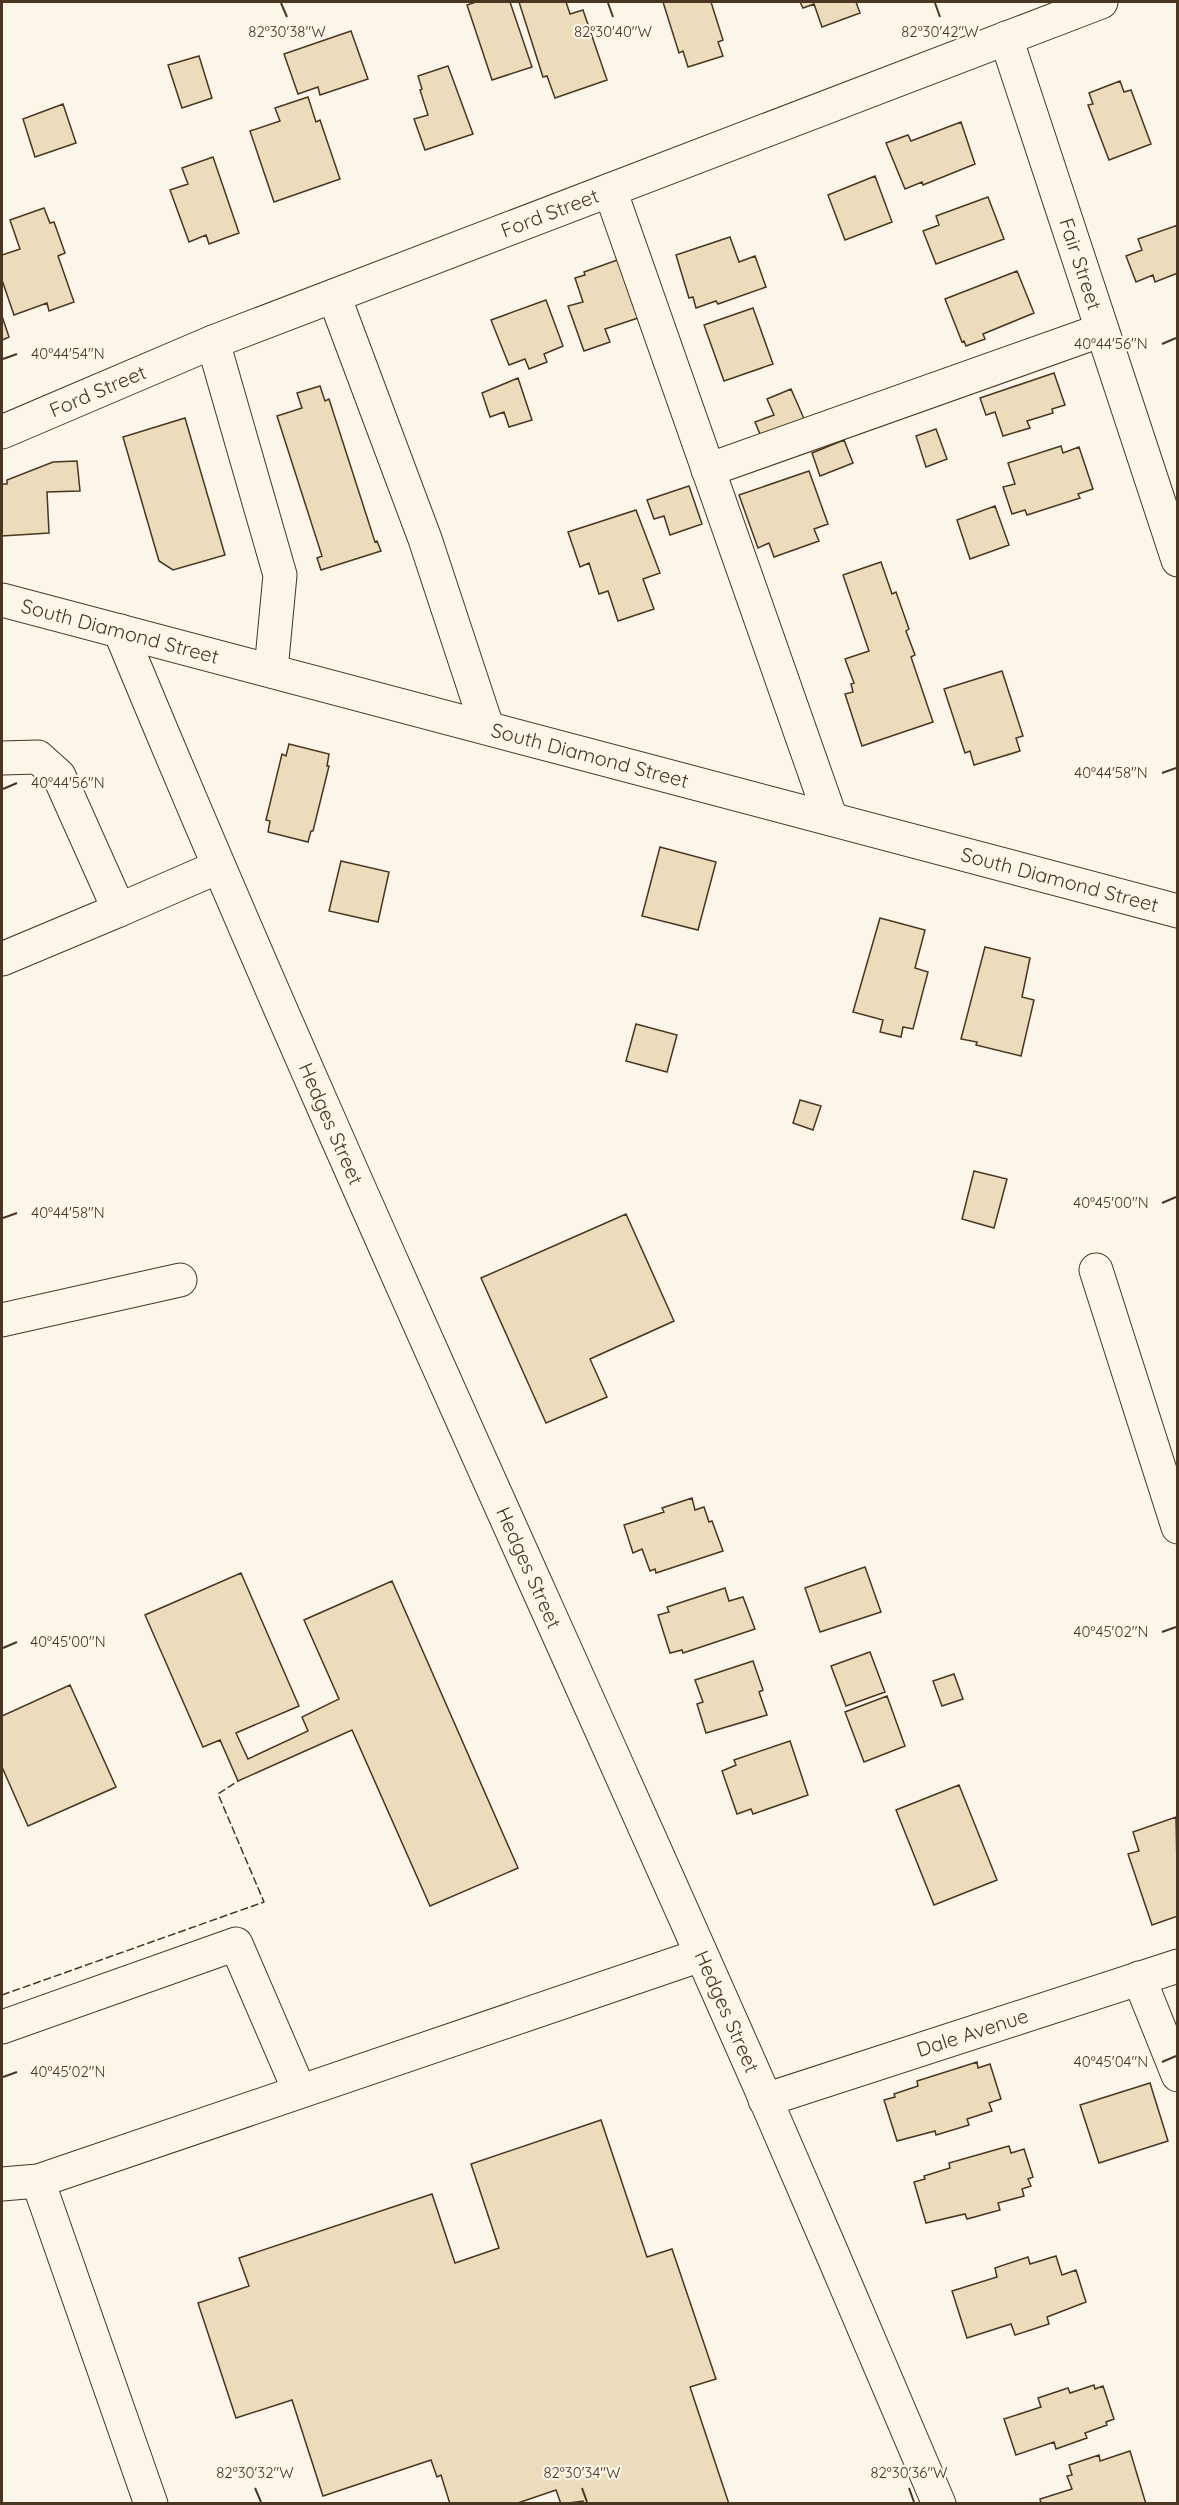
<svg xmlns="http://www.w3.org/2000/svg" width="1179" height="2505" viewBox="0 0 1179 2505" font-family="Quicksand,sans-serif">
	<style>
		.building { fill: #ecdcbc; stroke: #4a3520; stroke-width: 1.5 }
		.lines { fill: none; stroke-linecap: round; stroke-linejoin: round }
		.minor-casing { stroke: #4a3520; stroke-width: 35 }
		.minor { stroke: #fbf6e9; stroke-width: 33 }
		.fence { stroke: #4a3520; stroke-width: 1.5; stroke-dasharray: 8 3; stroke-linecap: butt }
		.ticks { fill: none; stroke: #4a3520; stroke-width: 2 }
		.labels { text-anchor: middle; stroke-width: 4.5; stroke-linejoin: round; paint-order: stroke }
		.street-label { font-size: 20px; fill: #4a3520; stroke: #fbf6e9 }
		.ticks-label { font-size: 15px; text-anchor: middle; fill: #4a3520; stroke: #fbf6e9; stroke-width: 4.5; stroke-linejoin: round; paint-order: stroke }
	</style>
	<rect width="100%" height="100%" fill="#fbf6e9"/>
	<path class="building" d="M476,2H510L532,67L492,80L467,5Z
		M519,2H566L570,14L583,10L607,80L555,98L547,76L543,77Z
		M663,2H711L723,40L718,42L723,56L688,67L683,51L679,53Z
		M800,2H856L860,13L822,27L814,4L803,8Z
		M351,31L368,79L320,95L318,87L298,94L284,54Z
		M199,56L212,98L182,108L168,65Z
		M448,66L473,134L425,150L414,119L428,115L420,90L422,89L418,76Z
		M1120,81L1124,92L1131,90L1151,144L1109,160L1088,105L1093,104L1089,93Z
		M308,97L316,122L320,120L340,179L274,202L250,131L280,121L275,108Z
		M63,104L76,143L35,157L23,119Z
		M961,122L975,164L923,185L922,182L905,189L886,143L908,135L911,141Z
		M213,157L239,233L209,244L206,235L189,242L170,190L188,184L182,168Z
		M875,176L892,222L845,240L828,195Z
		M988,197L1004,239L936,264L923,231L939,225L936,216Z
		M44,208L50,223L54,222L65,253L58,256L74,302L49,311L47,303L14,315L2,280V255L20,249L10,220Z
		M1178,225V273L1155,282L1153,275L1136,282L1126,256L1142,250L1138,239Z
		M730,237L739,262L755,256L766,287L718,304L716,301L696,308L693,297L689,298L676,255Z
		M620,259L641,317L605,329L610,342L584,351L568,306L583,302L575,278L585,275L584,272Z
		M1017,271L1034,313L983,334L985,339L966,346L964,341L962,342L945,299Z
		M546,300L563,346L544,354L547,362L529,369L525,359L509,365L491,320Z
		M753,308L773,364L724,381L704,325Z
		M2,316L9,337L2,340Z
		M1054,373L1065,405L1052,409L1053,413L1027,421L1030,428L1003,436L995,412L986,415L980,398Z
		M518,378L532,420L509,427L504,412L490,417L482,393Z
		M320,386L325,401L329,399L375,542L377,541L381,551L321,570L317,558L322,556L277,416L302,408L297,393Z
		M791,389L805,421L762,439L755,422L774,415L767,399Z
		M185,418L225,555L173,570L159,561L123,437Z
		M936,429L947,459L926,467L916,436Z
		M844,440L853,463L820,476L812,453Z
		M1061,446L1063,453L1079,447L1093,489L1078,494L1080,498L1027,515L1025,510L1012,514L1003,487L1015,484L1008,463Z
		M77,461L80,491L47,492L49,533L2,536V484H7V480L53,462Z
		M809,471L828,524L814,529L819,541L774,557L769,543L758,548L739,495Z
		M689,486L702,524L670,535L664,516L654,519L647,500Z
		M995,506L1009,545L970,559L957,520Z
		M636,510L660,573L643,579L654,609L618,621L608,591L599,594L589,563L580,567L568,532Z
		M881,562L892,594L896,592L909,629L906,631L915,655L911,657L933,722L862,746L845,694L853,692L851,684L854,683L845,659L869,651L843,575Z
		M1002,671L1023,736L1016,738L1020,751L974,765L970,751L965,753L944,689Z
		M289,744L329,754L327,766H329L313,831H311L308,842L268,832L270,821L266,820L282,754L286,756Z
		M660,847L716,862L698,930L642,916Z
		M341,861L389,872L378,922L329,911Z
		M880,918L925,930L915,968L928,972L913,1029L903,1027L901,1037L880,1032L883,1020L853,1012Z
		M985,947L1030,958L1022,997L1034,1000L1021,1056L976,1045L977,1042L961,1039Z
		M636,1024L677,1035L667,1072L626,1061Z
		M800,1100L821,1106L813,1130L793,1123Z
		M974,1171L1007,1179L994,1228L962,1219Z
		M626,1214L674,1321L590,1359L607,1397L546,1423L481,1278Z
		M692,1498L695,1510L704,1507L709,1522L712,1521L723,1551L656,1573L655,1569L650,1571L642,1549L633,1553L624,1525L664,1512L662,1508Z
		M865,1567L881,1612L820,1632L805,1588Z
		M241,1573L299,1706L236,1733L248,1759L308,1731L302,1717L339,1699L304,1620L392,1581L518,1868L430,1906L352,1730L238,1781L220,1740L203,1747L145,1615Z
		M725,1588L729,1601L743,1597L755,1629L683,1653L682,1650L670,1653L658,1615L669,1612L667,1607Z
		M870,1652L885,1692L846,1706L831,1666Z
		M753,1661L763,1690L759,1692L767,1715L706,1733L697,1704L703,1702L695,1680Z
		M954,1674L963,1699L942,1706L933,1681Z
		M70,1685L116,1787L28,1826L2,1767V1716Z
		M887,1696L905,1746L864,1762L845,1712Z
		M790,1741L808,1795L753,1814L751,1809L737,1814L722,1771L736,1765L734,1760Z
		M959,1785L997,1880L934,1905L896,1810Z
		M1176,1817L1178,1916L1152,1925L1128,1854L1139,1851L1133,1832Z
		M977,2062L978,2068L990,2064L1001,2099L989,2103L992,2111L967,2119L969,2125L936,2135L935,2131L897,2141L884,2100L895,2097L894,2094L918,2086L917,2081Z
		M1150,2083L1168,2141L1099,2163L1080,2105Z
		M601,2120L647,2257L672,2249L716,2379L690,2387L729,2504H583V2501L561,2504L556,2490L515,2504H450L441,2475L437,2477L431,2460L323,2496L292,2400L236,2418L198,2303L249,2286L239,2258L432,2194L455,2263L499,2248L471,2164Z
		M1009,2146L1011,2153L1024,2149L1033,2177L1028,2179L1031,2186L1022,2189L1024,2196L998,2203L1000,2210L967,2219L965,2214L926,2223L914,2182L925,2179L924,2176L950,2168L949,2163Z
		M1056,2256L1062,2275L1076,2270L1086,2302L1047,2317L1049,2324L1015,2335L1011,2324L967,2338L952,2291L997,2277L995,2268L1028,2257L1030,2264Z
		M1094,2385L1095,2389L1103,2386L1114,2419L1106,2422L1107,2425L1085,2433L1087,2438L1056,2449L1054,2442L1016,2455L1004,2419L1041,2407L1038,2398L1068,2388L1070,2393Z
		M1130,2451L1146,2504H1041L1040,2499L1072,2489L1067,2476L1072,2475L1069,2465L1099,2455L1100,2461Z"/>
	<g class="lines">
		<defs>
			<g id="minor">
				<path id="s1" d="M1006,38L1178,560"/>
				<path d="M610,190L831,819"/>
				<path d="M334,296L425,539L487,727"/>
				<path d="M213,342L280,575L271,670"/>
				<path id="s2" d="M2,432L213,342L1101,2"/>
				<path d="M708,470L1102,330"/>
				<path id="s3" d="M2,600L1178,911"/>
				<path id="s4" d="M120,631C324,1125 550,1609 765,2098C824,2233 881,2368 939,2504"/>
				<path d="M2,758L38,757L59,776L119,910L218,867"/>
				<path d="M2,959L119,910"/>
				<path d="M1096,1270L1178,1527"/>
				<path d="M2,1320L180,1280"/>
				<path d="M1139,1978L1178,2075"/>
				<path d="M2,2027L236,1944L299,2090"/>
				<path id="s5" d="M765,2100L1178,1966"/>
				<path d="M38,2181L151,2504"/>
				<path d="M2,2184L38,2181L701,1955"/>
			</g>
		</defs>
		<use href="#minor" class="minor-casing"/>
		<use href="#minor" class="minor"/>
		<path class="fence" d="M2,1995L264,1902L218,1794L238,1781"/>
	</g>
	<path class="ticks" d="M281,3L287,17M608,3L613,17M935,3L940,17M1162,344L1176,338M3,359L17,354M1162,773L1176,768M3,789L17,783M1162,1203L1176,1197M3,1218L17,1213M1162,1632L1176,1627M3,1648L17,1642M1162,2062L1176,2056M3,2077L17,2072M255,2488L261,2502M582,2488L587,2502M909,2488L914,2502"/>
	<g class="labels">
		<g class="street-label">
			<text dy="7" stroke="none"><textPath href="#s2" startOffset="590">Ford Street</textPath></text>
			<text dy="7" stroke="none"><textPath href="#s1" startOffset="238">Fair Street</textPath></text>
			<text dy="7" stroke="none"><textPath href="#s2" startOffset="104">Ford Street</textPath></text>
			<text dy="7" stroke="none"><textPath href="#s3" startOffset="122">South Diamond Street</textPath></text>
			<text dy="7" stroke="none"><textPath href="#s3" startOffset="608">South Diamond Street</textPath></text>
			<text dy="7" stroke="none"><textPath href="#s3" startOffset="1094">South Diamond Street</textPath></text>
			<text dy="7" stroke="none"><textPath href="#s4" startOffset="536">Hedges Street</textPath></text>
			<text dy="7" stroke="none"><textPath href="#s4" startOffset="1022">Hedges Street</textPath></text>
			<text dy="7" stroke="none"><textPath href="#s4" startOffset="1508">Hedges Street</textPath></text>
			<text dy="7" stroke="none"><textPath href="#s5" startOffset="218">Dale Avenue</textPath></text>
		</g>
	</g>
	<g class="ticks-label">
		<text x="287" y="37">82°30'38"W</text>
		<text x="613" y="37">82°30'40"W</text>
		<text x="940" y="37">82°30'42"W</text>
		<text x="1111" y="349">40°44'56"N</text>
		<text x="68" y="359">40°44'54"N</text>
		<text x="1111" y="778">40°44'58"N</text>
		<text x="68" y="788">40°44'56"N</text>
		<text x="1111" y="1208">40°45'00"N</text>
		<text x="68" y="1218">40°44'58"N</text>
		<text x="1111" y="1637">40°45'02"N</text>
		<text x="68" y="1647">40°45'00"N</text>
		<text x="1111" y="2067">40°45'04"N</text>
		<text x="68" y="2077">40°45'02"N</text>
		<text x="255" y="2478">82°30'32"W</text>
		<text x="582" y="2478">82°30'34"W</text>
		<text x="909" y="2478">82°30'36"W</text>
	</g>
	<rect width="1179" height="2505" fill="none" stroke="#4a3520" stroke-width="6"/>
</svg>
